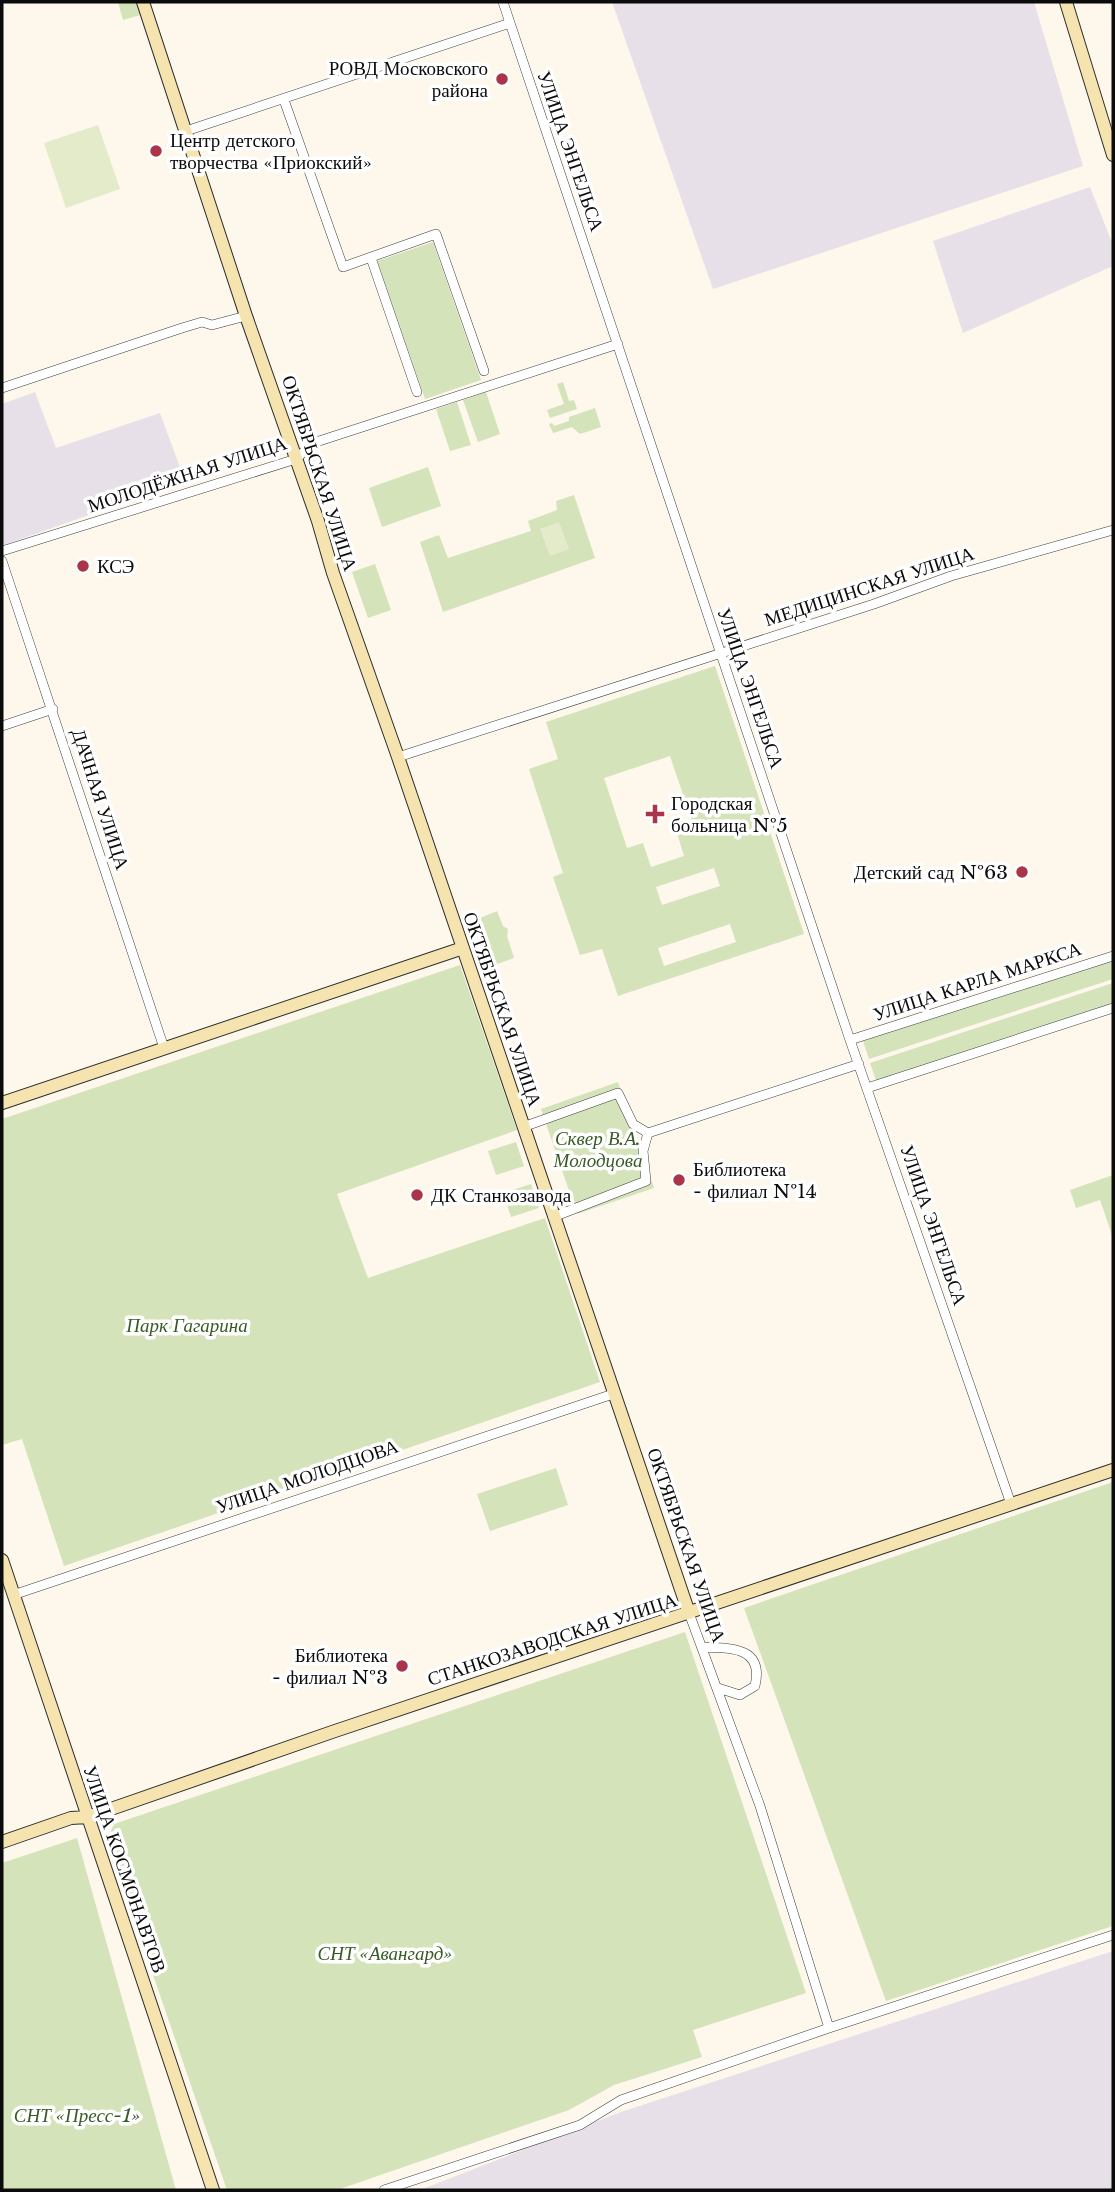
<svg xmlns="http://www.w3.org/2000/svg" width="1115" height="2192" viewBox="0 0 1115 2192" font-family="'Libre Baskerville',serif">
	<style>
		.industrial { fill: #e7e0e9 }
		.green { fill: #d5e3ba; fill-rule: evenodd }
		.pitch { fill: #e4ebcb }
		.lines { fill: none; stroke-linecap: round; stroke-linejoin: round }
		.street-casing { stroke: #3e3e3e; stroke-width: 10 }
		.secondary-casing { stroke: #2d2d2d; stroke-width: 14 }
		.street { stroke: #fff; stroke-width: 9 }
		.secondary { stroke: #f5e4af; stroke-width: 12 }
		.poi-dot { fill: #aa354a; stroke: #fff; stroke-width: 2.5 }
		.labels { text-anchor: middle; stroke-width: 7; stroke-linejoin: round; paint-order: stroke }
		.poi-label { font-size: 19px; fill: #0b0b0b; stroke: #fff; text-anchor: start }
		.street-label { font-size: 19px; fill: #0b0b0b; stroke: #fff }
		.park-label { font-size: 19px; font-style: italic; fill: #375b24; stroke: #fff }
	</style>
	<rect width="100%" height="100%" fill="#fdf7ec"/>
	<path class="industrial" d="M612,2H1034L1083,166L713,289Z
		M1090,187L1113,245V266L963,333L933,241Z
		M35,392L56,448L160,413L185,481L4,545L2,539V404Z
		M1113,1951V2190H420L618,2113Z"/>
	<path class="green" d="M118,2H140L144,14L123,20Z
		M433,242L481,380L425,399L377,261Z
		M563,382L569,401L574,400L577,409L550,418L547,410L564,404L557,384Z
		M486,392L500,434L478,442L463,400Z
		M457,402L471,445L450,451L436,409Z
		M595,408L601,427L580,434L572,427L553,433L549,424L552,423L554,426L569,421V417Z
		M428,467L441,506L382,527L369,488Z
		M574,495L595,558L443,612L420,542L439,535L448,558L531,531L528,521L557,510L556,501Z
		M375,564L391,610L368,618L352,572Z
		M715,666L804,934L618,996L602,949L580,955L553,877L563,873L529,769L558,759L546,722ZM670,756L694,827L677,833L684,856L651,867L643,843L627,848L604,778ZM714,868L720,886L662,905L656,887ZM730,924L736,942L664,966L658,948Z
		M497,911L503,926L508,929L507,936L514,958L488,967L471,922Z
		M1113,960V979L869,1059L863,1041Z
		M460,965L517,1130L337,1194L368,1278L545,1218L600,1382L64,1566L22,1439L2,1445V1119Z
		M1113,983V1005L877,1083L870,1063Z
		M618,1082L654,1188L577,1214L541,1109Z
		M516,1142L524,1166L496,1175L488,1151Z
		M1113,1175V1238L1100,1200L1076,1208L1070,1190Z
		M531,1184L539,1208L511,1217L503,1193Z
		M556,1468L568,1505L490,1531L477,1494Z
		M1113,1482V1926L886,2001L744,1608Z
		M685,1632L806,1993L693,2030L702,2057L614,2085L569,2110L337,2190H227L107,1841L114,1824Z
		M77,1838L176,2190H2V1863Z"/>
	<path class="pitch" d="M98,125L120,189L66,208L44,143Z
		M559,522L569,549L550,556L540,529Z"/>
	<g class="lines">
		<defs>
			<path id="street" d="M503,2L850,1040L1011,1504
				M284,100L343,267L436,234L484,371
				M186,131L510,23
				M371,258L417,392
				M2,388L182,328L202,322L212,325L246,316
				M2,551L296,459L313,443L618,344
				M2,561L164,1048
				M2,726L53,709
				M398,757L874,604L951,576L1113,530
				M850,1040L1113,956
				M867,1088L1113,1008
				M523,1127L618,1093L633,1124L648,1133L643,1151L646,1181L553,1217
				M648,1133L859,1064
				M13,1595L613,1394
				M689,1613L760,1806L829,2028
				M702,1647C732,1648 764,1647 755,1686L740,1695L718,1688
				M384,2190L580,2125L621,2100L829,2028L1113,1935"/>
			<path id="secondary" d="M143,2L246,316L318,521L333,573L398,757L689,1613
				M1066,2L1113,155
				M2,1103L463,948
				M2,1560L213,2190
				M2,1842L71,1818L88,1817L335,1731L1113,1470"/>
		</defs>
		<use href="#street" class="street-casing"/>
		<use href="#secondary" class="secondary-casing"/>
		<use href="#street" class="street"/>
		<use href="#secondary" class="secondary"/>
	</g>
	<g class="poi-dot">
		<circle cx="502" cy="79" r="7"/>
		<circle cx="156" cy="151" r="7"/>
		<circle cx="83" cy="566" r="7"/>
		<path d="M651.5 803.5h7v7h7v7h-7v7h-7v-7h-7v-7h7z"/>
		<circle cx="1022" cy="872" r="7"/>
		<circle cx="679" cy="1180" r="7"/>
		<circle cx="417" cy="1195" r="7"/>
		<circle cx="402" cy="1666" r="7"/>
	</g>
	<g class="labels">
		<g class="poi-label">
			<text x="488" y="75" text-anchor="end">РОВД Московского<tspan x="488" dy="22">района</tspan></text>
			<text x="170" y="147">Центр детского<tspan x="170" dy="22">творчества «Приокский»</tspan></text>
			<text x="97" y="573">КСЭ</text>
			<text x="671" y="810">Городская<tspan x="671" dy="22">больница №5</tspan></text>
			<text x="1008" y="879" text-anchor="end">Детский сад №63</text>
			<text x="693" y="1176">Библиотека<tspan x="693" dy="22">- филиал №14</tspan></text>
			<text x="431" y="1202">ДК Станкозавода</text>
			<text x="388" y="1662" text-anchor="end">Библиотека<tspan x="388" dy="22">- филиал №3</tspan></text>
		</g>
		<g class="street-label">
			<text transform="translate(571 151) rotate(71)" y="7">УЛИЦА ЭНГЕЛЬСА</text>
			<text transform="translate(320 473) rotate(72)" y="7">ОКТЯБРЬСКАЯ УЛИЦА</text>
			<text transform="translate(187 474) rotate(-18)" y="7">МОЛОДЁЖНАЯ УЛИЦА</text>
			<text transform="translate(869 586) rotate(-18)" y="7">МЕДИЦИНСКАЯ УЛИЦА</text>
			<text transform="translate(751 688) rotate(71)" y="7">УЛИЦА ЭНГЕЛЬСА</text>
			<text transform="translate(101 799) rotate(72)" y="7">ДАЧНАЯ УЛИЦА</text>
			<text transform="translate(977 981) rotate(-18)" y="7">УЛИЦА КАРЛА МАРКСА</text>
			<text transform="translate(503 1009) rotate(71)" y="7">ОКТЯБРЬСКАЯ УЛИЦА</text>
			<text transform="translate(934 1225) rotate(71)" y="7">УЛИЦА ЭНГЕЛЬСА</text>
			<text transform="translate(307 1476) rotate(-19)" y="7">УЛИЦА МОЛОДЦОВА</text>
			<text transform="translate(687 1545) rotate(71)" y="7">ОКТЯБРЬСКАЯ УЛИЦА</text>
			<text transform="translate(552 1639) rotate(-18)" y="7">СТАНКОЗАВОДСКАЯ УЛИЦА</text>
			<text transform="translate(125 1869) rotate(71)" y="7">УЛИЦА КОСМОНАВТОВ</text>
		</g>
		<g class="park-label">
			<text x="598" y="1145">Сквер В.А.<tspan x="598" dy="22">Молодцова</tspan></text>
			<text x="187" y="1332">Парк Гагарина</text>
			<text x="385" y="1960">СНТ «Авангард»</text>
			<text x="77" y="2122">СНТ «Пресс-1»</text>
		</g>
	</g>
	<rect width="1115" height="2192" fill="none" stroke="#0b0b0b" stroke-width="7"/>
</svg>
